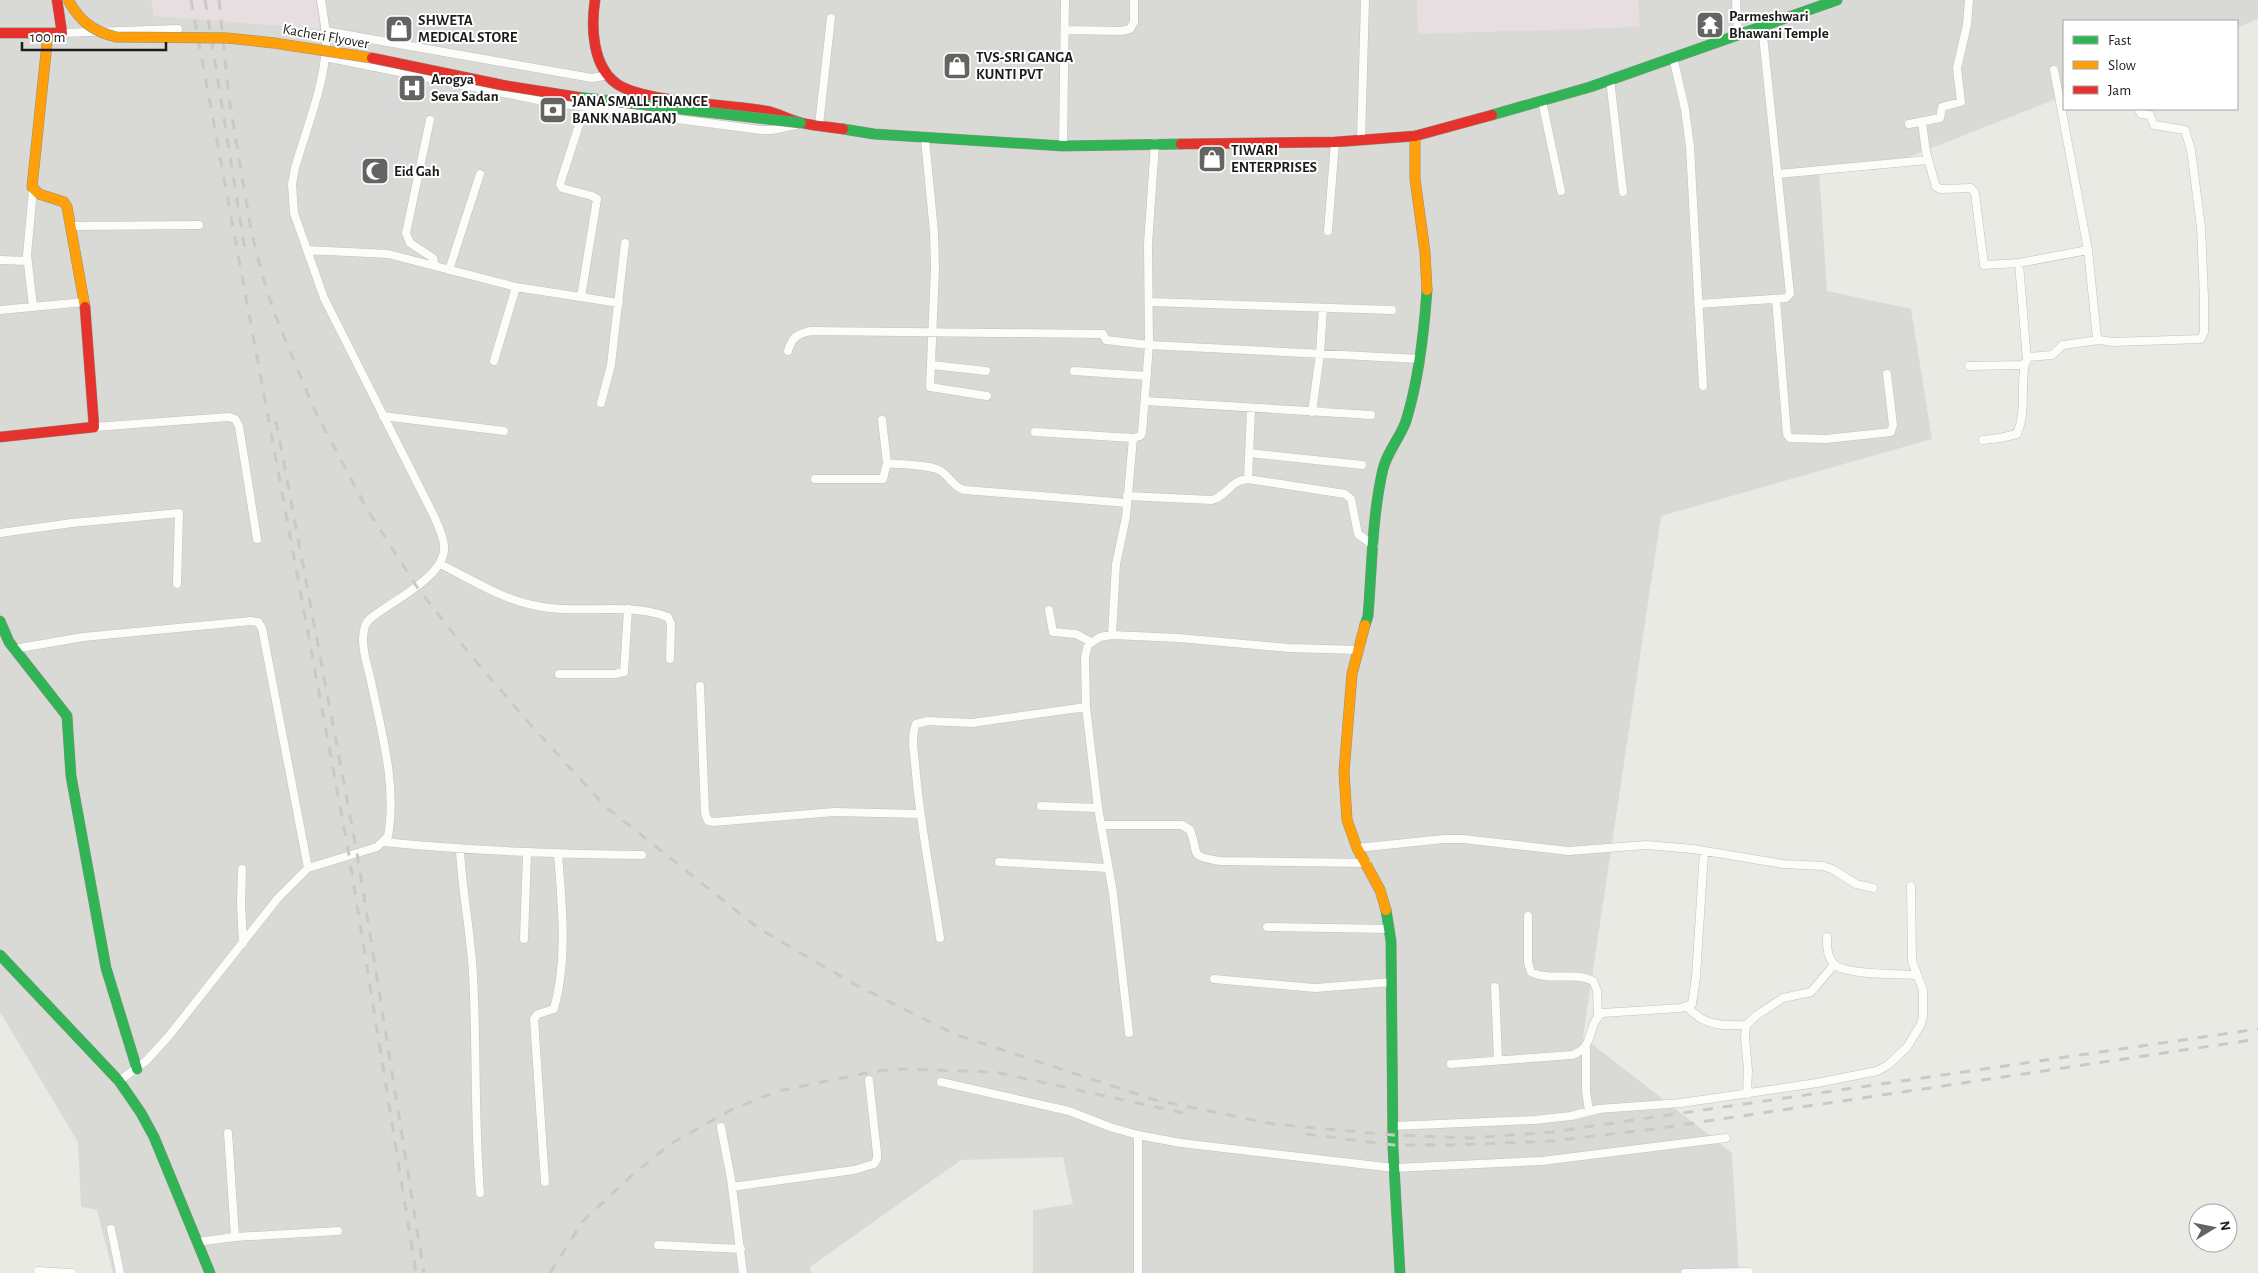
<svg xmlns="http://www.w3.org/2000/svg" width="2258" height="1273" viewBox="0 0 2258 1273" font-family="'Alegreya Sans',sans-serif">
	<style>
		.residential { fill: #d9d9d6 }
		.industrial { fill: #e7dee2 }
		.religious { fill: #d8d8d6 }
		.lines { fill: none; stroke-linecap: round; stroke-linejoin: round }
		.street-casing { stroke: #c1c1bf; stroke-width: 9 }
		.fast-casing { stroke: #8e937f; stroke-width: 11 }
		.slow-casing { stroke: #8e937f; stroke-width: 11 }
		.jam-casing { stroke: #8e937f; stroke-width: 11 }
		.street { stroke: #fcfcfb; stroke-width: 8 }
		.fast { stroke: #30b455; stroke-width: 10 }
		.slow { stroke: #ff9f0a; stroke-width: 10 }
		.jam { stroke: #e5322d; stroke-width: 10 }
		.rail { stroke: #c9c9c8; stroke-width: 3; stroke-dasharray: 10 10; stroke-linecap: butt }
		.fast-bridge-casing { stroke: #8e937f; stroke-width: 11; stroke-linecap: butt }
		.slow-bridge-casing { stroke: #8e937f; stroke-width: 11; stroke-linecap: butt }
		.jam-bridge-casing { stroke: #8e937f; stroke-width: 11; stroke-linecap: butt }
		.fast-bridge { stroke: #30b455; stroke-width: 10 }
		.slow-bridge { stroke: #ff9f0a; stroke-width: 10 }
		.jam-bridge { stroke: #e5322d; stroke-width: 10 }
		.labels { text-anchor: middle; stroke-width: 4; stroke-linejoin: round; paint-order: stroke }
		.poi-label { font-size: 15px; font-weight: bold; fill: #1c1c1c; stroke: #fff; text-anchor: start }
		.street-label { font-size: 15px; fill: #1c1c1c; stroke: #fff }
	</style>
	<rect width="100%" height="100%" fill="#eaeae5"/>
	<path class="residential" d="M0,0H2258V19L2237,28V21H2064V96L1876,170H1819L1827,291L1911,309L1932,439L1661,516L1583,1037L1732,1153L1739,1273H1033V1210L1073,1204L1063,1157L961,1160L810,1267L811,1273H113L97,1210L81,1207L78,1142L0,1012Z"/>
	<path class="industrial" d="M151,0H316L320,29L154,16Z
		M1417,0H1638L1640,27L1418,34Z"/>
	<path class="religious" d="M338,66L361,70L358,84L411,93L389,216L378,215L327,127Z"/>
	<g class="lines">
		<defs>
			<path id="street" d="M1736,0L1738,35
				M1065,30L1121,31L1130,29L1134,22V0
				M325,31L592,78L609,75
				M62,33L178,29
				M325,57L548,102L761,130H772L796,125
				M1673,57L1685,109L1690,147L1703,386
				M2054,70L2088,250L2097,338L2099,340L2113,342L2201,339L2204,332V297L2201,227L2191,150L2185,130L2154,125L2150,115L2141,114L2138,109
				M1610,79L1623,192
				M1542,101L1561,191
				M430,120L406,233L410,243L433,258L435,266
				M1922,122L1926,152L1936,187L1941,189L1971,188L1975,193L1984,265L2019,263L2088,250
				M1909,124L1940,118L1942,107L1961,102L1957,68L1967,25L1969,0
				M819,125L831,18
				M925,139L934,232L935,269L930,387L987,396
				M1361,140L1365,0
				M1063,146L1065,0
				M1777,174L1928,160
				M71,226L199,225
				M1328,231L1335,142
				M307,250L388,254L516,287L619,303
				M0,260L27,261
				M449,270L480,174
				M581,297L597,199L592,196L562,188L560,184L585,106
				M1776,299L1787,434L1790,438L1826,439L1891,432L1893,425L1887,374
				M1149,302L1392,310
				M1698,304L1786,298L1790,294L1762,26
				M33,306L27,255L33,190
				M0,310L85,302
				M788,351C792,337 797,334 811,331L1103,334L1106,340L1149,345L1420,359
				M2028,357L2052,355L2063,345L2099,340
				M494,361L516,287
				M932,365L986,371
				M1969,366L2022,365L2027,361L2019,263
				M1074,371L1147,376
				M1145,401L1371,415
				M601,403L611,365L625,243
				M1312,412L1320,354L1323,308
				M383,416L504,431
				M94,427L229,417L235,419L239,426L257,539
				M1035,432L1133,438L1140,436L1142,433L1149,345L1148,244L1155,143
				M1983,440L2000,438L2017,434C2027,411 2020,387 2025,364
				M1249,453L1362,465
				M887,463C901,465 930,464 941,471C951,478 953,487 965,490L1127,503
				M815,479H883L887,463L882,420
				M1248,479L1251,409
				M1127,496L1212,500C1227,496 1231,480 1248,479L1345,494L1351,499L1358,534L1374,546
				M0,533L72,523L179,513L177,584
				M440,564C473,580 504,601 542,607C583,614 627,602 668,617L671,624L670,659
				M1049,610L1053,632L1076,634L1091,642
				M1112,635L1116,564L1126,517L1133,438
				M14,649L83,637L251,621L258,622L262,628L308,868
				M559,674H615L624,672L628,609
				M700,686L705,813L708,821L714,822L834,812L920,814
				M1041,806L1098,808
				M1101,825H1182L1190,830C1200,854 1187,856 1220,861L1367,863
				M384,842C470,851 556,854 642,855
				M1357,848L1444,839H1463L1569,851L1646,845L1693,849L1783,864L1823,866L1832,869L1856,884L1873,888
				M460,850C462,892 471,933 473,975C477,1048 474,1120 480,1193
				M999,862L1108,868
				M242,869L241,904L243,943
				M1528,916V963L1531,972C1550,982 1575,971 1593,981L1597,990L1598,1017
				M1267,927L1390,929
				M1827,937C1827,946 1827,957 1834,964C1844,975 1900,974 1916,975
				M940,938C932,883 921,829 916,774C915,758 910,738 916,724L928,721L972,723L1086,707
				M524,939L527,854
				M1214,979L1315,988L1392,982
				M1495,987L1498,1060
				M1688,1007C1703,1026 1724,1026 1746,1025
				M1129,1033L1113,893L1098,808L1086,707L1085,657L1088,645L1100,637L1112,635L1179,638L1289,648L1359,650
				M1586,1047V1091L1589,1111
				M1451,1064L1572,1055C1596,1047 1586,1026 1602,1013L1681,1008L1692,1004L1696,977L1704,852
				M119,1081L146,1061L168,1037L278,898L308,868L377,847L388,836C397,787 382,734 372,686C369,669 360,647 364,630C366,619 376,614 385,608C404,595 447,572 444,545C443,535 438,525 434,516L324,298L294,213L292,184L295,168C306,129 324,87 326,46C327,31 323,15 321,0
				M941,1082L1069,1111L1110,1127L1138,1135L1181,1143L1394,1168L1542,1161L1726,1138
				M1747,1094L1748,1070L1745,1038L1746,1025L1757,1015L1783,998L1811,992L1834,965
				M1393,1126L1534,1120L1571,1116L1599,1109L1681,1103L1817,1083L1877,1071L1888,1065L1907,1047L1921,1024L1923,1016V990L1912,961L1911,886
				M721,1127L731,1179L743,1273
				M228,1133L235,1237
				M545,1182L534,1019L538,1014L554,1009C568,958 562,906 558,854
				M732,1187L854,1170L874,1164L877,1159V1153L869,1080
				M111,1229L120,1273
				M197,1242L235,1237L338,1231
				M658,1245L741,1249
				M38,1271L72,1273
				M1138,1273V1135
				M1685,1273L1749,1272"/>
			<path id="fast" d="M1492,115L1590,87L1837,0
				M843,129L874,134L1063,146L1181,144
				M0,621L9,642L67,716L71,776L106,968L137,1069
				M1365,625L1368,616C1372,568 1372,516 1383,469C1387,452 1400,438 1406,421C1419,379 1424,334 1427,290
				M1386,910L1391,941L1393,1148L1400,1273
				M0,955L119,1081L141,1113L154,1137L210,1273"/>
			<path id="slow" d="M48,34L32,187L39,194L64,202L67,207L85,307
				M1415,136V179L1425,252L1427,290
				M1365,625L1352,674L1344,772L1347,820L1357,848L1380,890L1386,910"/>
			<path id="jam" d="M595,0C591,27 592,66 617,84C646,103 729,104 766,111C778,113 789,120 802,123C815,126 829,127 843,129
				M0,33H62L57,0
				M1181,144L1335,142L1415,136L1492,115
				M0,437L94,427L85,307"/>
		</defs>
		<use href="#street" class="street-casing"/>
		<use href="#fast" class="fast-casing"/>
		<use href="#slow" class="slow-casing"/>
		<use href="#jam" class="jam-casing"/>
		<use href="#street" class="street"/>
		<use href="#fast" class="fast"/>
		<use href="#slow" class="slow"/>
		<use href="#jam" class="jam"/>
		<path class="rail" d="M191,0L349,855L416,1273
			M205,0L246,256
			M219,0L229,98L251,230L262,274L274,312L314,409L367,509L417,587L468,652L529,723L605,806L758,928L854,984L954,1034L1155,1100L1273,1124L1393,1135L1472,1138L1552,1132L2258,1029
			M276,421L357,853L424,1273
			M1306,1134L1394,1145H1452L1552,1141L1654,1129L2258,1039
			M550,1273L583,1221L629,1178L670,1144L731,1110L778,1091L876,1071L906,1069L995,1072L1188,1114"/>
		<defs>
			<path id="fast-bridge" d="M577,97L801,123"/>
			<path id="slow-bridge" d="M68,0C80,21 92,31 116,37L227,38L274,43L372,58"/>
			<path id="jam-bridge" d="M372,58L502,85L577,97"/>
		</defs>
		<use href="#fast-bridge" class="fast-bridge-casing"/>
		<use href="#slow-bridge" class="slow-bridge-casing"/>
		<use href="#jam-bridge" class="jam-bridge-casing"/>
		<use href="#fast-bridge" class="fast-bridge"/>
		<use href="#slow-bridge" class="slow-bridge"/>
		<use href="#jam-bridge" class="jam-bridge"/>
	</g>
	<defs>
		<symbol id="temple-square" viewBox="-11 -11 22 22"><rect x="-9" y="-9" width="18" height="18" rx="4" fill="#646462" stroke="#fff"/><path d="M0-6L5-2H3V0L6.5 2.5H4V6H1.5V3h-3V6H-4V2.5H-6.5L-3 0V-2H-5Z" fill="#fff"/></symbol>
		<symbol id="shop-square" viewBox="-11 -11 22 22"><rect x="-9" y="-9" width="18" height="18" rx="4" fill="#646462" stroke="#fff"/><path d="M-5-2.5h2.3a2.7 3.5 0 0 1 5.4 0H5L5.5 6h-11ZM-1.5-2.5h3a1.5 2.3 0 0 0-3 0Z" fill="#fff"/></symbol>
		<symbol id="hospital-square" viewBox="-11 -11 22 22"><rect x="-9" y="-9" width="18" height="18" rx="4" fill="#646462" stroke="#fff"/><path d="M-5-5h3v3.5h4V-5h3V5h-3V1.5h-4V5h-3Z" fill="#fff"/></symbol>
		<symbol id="bank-square" viewBox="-11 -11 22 22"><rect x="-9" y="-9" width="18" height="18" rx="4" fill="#646462" stroke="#fff"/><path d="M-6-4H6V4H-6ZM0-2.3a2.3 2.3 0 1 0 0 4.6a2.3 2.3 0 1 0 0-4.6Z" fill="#fff"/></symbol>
		<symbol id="mosque-square" viewBox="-11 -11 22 22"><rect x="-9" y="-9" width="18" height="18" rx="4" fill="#646462" stroke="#fff"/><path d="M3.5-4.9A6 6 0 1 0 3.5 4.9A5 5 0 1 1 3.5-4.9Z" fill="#fff"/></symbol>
	</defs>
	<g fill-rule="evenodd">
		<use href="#temple-square" x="1694" y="9" width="32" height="32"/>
		<use href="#shop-square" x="383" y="13" width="32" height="32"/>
		<use href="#shop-square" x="941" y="50" width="32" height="32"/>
		<use href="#hospital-square" x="396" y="72" width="32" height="32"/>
		<use href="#bank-square" x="537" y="94" width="32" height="32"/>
		<use href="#shop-square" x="1196" y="143" width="32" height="32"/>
		<use href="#mosque-square" x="359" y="155" width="32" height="32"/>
	</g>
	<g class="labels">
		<g class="poi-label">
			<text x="1729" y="21">Parmeshwari<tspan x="1729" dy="17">Bhawani Temple</tspan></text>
			<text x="418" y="25">SHWETA<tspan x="418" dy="17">MEDICAL STORE</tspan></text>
			<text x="976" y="62">TVS-SRI GANGA<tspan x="976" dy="17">KUNTI PVT</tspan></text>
			<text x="431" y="84">Arogya<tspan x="431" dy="17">Seva Sadan</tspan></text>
			<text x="572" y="106">JANA SMALL FINANCE<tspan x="572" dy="17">BANK NABIGANJ</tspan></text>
			<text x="1231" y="155">TIWARI<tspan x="1231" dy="17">ENTERPRISES</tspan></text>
			<text x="394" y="176">Eid Gah</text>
		</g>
		<g class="street-label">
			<text transform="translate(326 36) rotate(10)" y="5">Kacheri Flyover</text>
		</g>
	</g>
	<rect x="2063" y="20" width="175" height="90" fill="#ffffff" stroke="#a4a4a4"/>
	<rect x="2073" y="36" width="25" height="8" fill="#30b455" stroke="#a4a4a4"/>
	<text x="2108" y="45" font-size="15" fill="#1c1c1c">Fast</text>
	<rect x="2073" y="61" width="25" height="8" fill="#ff9f0a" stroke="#a4a4a4"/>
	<text x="2108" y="70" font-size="15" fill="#1c1c1c">Slow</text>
	<rect x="2073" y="86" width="25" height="8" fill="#e5322d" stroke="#a4a4a4"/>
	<text x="2108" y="95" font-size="15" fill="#1c1c1c">Jam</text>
	<g transform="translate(2213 1228) rotate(80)"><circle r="24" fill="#ffffff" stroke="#a4a4a4"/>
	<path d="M0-4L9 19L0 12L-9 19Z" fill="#646462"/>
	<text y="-8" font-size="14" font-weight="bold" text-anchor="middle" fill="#1c1c1c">N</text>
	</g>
	<path d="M22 42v8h144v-8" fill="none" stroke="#1c1c1c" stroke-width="2.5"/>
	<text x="30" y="42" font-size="15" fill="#1c1c1c" stroke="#ffffff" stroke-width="4" paint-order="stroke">100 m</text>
</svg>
